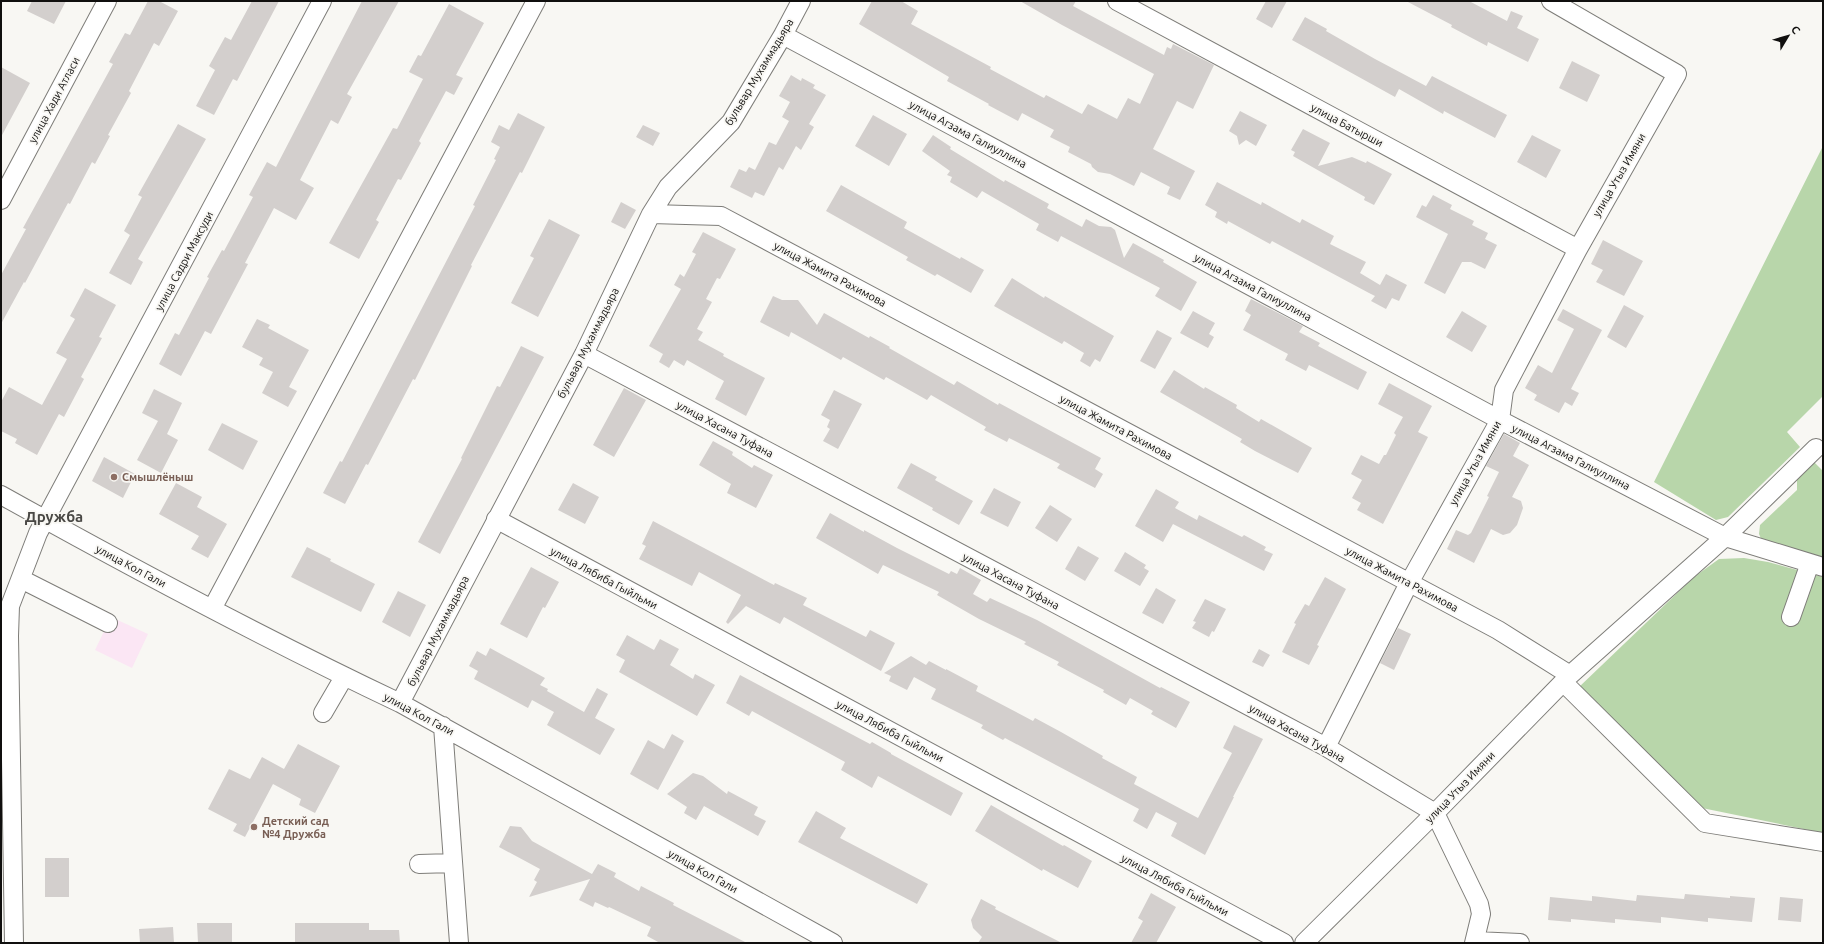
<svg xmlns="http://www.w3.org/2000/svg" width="1824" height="944" viewBox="0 0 1824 944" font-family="Ubuntu,sans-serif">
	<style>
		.industrial { fill: #fbe6f4 }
		.green { fill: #b8d6aa }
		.building { fill: #d3cfcd }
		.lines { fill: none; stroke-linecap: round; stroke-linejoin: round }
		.minor-casing { stroke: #7e7d79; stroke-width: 20 }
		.minor { stroke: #fff; stroke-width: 18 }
		.education-dot { fill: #8d6e63; stroke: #f8f7f3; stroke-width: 1.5 }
		.labels { text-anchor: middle; stroke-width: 3.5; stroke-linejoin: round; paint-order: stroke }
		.street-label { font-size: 11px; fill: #100f0e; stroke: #f8f7f3 }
		.education-label { font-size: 11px; font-weight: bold; fill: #785e54; stroke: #f8f7f3; text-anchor: start }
		.district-label { font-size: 15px; font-weight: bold; fill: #494845; stroke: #f8f7f3 }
	</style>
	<rect width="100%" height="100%" fill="#f8f7f3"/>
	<path class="industrial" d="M111,617L148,634L132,668L95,650Z"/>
	<path class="green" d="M1823,146V396L1787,432L1800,447L1728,517L1716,520L1654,482Z
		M1812,460L1823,471V557L1762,541L1759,534L1760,525L1797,490V475Z
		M1744,558L1768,562L1823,577V833L1702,808L1578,688L1694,577L1719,559Z"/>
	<path class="building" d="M32,1H66L54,24L27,11Z
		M148,1H159L178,11L159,46L154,43L129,91L131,93L108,135L110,136L95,164L92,162L70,204L68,203L25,283L24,282L1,324V275L26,229L23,228L113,64L109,62L125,33L130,35Z
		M252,1H279L237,81L233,79L214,115L196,106L215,70L209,66L225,37L231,40Z
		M362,1H399L347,94L352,97L338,124L331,120L300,180L314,188L296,220L274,208L245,263L248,264L211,334L205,331L181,376L159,364L175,333L179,335L209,278L207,277L222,250L224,251L253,197L249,195L267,162L276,167Z
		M872,1H901L918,11L911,24L991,67L990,69L1044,98L1046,95L1082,114L1088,104L1117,119L1128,98L1140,104L1154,74L1062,25L1020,1H1076L1073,6L1164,55L1167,47L1171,49L1173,44L1214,65L1193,109L1177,101L1153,149L1195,171L1180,200L1167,194L1170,187L1141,172L1134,186L1110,174L1098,172L1092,167L1091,164L1068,152L1070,147L1050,137L1054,130L1022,113L1018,121L988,105L989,104L947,81L949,77L859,24Z
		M1266,1H1287L1272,28L1256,19Z
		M1406,1H1469L1507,21L1511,11L1523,16L1517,28L1539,39L1528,62L1488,42L1487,46L1451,27L1452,25Z
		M449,4L484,23L456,75L463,78L454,95L446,91L419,141L421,143L401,180L398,179L376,220L379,222L359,259L329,243L393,128L397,129L423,79L409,72L418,55L421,56Z
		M1305,17L1327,29L1326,31L1375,59L1426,86L1432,76L1507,115L1495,138L1444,111L1443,114L1399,89L1395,97L1292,40Z
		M1572,61L1600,75L1587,102L1559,88Z
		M1,67L30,83L1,137Z
		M791,75L801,81L802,78L815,85L813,88L826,95L809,124L814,127L801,150L796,146L783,170L779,167L764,196L755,192L752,198L730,187L739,169L746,172L749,167L755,170L769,142L776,145L789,121L782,117L790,102L779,96Z
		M1240,111L1267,125L1256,146L1246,140L1239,145L1237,136L1229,131Z
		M518,113L545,127L522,173L520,172L471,265L472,266L415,380L413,379L368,465L366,464L345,504L323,493L340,461L342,462L475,206L473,205L496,160L494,159L500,147L491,142L499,125L509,130Z
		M873,115L907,134L889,166L855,146Z
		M178,124L206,139L138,259L143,262L131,285L109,273L130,235L124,231L142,197L138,195Z
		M643,125L660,133L653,146L636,137Z
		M1303,129L1330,143L1318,166L1352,157L1366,163L1367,161L1392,174L1374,205L1364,200L1365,197L1293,156L1295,152L1291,150Z
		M933,135L951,147L950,149L1004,182L1005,180L1049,204L1047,208L1082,227L1086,219L1099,226L1111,227L1115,230L1124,258L1133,243L1164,260L1163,262L1197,282L1181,311L1155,296L1160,288L1061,236L1058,242L1036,230L1039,224L982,191L977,198L950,182L952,177L947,175L950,171L922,151Z
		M1532,135L1561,150L1546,178L1517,162Z
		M1217,182L1261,205L1262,202L1300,223L1302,219L1334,236L1330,244L1366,262L1360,273L1380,285L1386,274L1407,285L1399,301L1392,298L1386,309L1371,301L1375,296L1369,293L1272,241L1270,244L1228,221L1227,224L1215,217L1217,212L1205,205Z
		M841,185L907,222L904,228L960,259L961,257L984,270L971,293L937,274L935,276L906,260L908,257L826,211Z
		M1433,195L1452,205L1450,209L1474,221L1472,225L1488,233L1485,239L1497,245L1485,269L1471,262H1462L1445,294L1424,283L1448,234L1416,217L1422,205L1426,207Z
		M621,202L636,210L625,229L611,222Z
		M549,219L580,235L538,317L511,303L534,258L530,256Z
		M703,232L736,249L720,279L717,278L706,299L712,302L697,329L703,332L698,340L724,354L723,356L765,378L746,416L715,399L724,381L687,360L684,366L674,360L669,368L659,362L663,354L649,346L681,289L674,285L680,274L684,277L696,254L692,252Z
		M1603,240L1643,261L1624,296L1596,282L1603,270L1591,264Z
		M1012,278L1044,298L1045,296L1114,336L1100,362L1095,359L1090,367L1080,361L1084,353L1064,341L1062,344L994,306Z
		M85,288L116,305L99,337L102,338L81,377L84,379L64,417L59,414L37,455L15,443L17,439L1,431V402L9,387L42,405L67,359L56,353L75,319L70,316Z
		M773,296L782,300H798L817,325L824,313L869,338L870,336L890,347L889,348L954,385L957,381L998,405L999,403L1101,458L1095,469L1103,474L1095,488L1057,468L1060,464L1009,438L1007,442L984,430L986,427L931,395L927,400L886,377L884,380L843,357L841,360L791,332L789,337L760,322Z
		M1251,299L1303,326L1299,332L1320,343L1318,346L1367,372L1358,390L1309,365L1306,371L1285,360L1288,354L1243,330L1251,315L1245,311Z
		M1624,305L1644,316L1626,348L1607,337Z
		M1563,309L1602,330L1571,389L1579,393L1572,406L1565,402L1559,413L1534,400L1537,395L1525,388L1538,365L1552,373L1574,329L1557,320Z
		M1193,311L1215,323L1209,334L1214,337L1208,348L1180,333Z
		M1462,311L1487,326L1472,352L1446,337Z
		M257,319L270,325L268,328L309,350L289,387L297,391L288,407L262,393L273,372L259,365L263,358L242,347Z
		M1157,330L1172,338L1155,369L1140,361Z
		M521,346L544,357L440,554L418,542L462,459L461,458L497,386L500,387Z
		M1174,370L1204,389L1205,387L1237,405L1236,408L1259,422L1261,419L1312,448L1298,473L1255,451L1240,442L1242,439L1160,392Z
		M1389,383L1432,406L1418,432L1428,437L1383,524L1357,510L1361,503L1352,498L1362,480L1351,474L1361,455L1379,464L1384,455H1386L1396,435L1394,433L1403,417L1378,404Z
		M624,388L646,400L614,457L593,445Z
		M154,389L182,403L167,434L178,440L161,473L137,460L158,421L142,413Z
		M834,390L862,404L838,449L823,441L830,429L827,427L830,420L821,415Z
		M222,423L258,441L243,470L208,450Z
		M1504,434L1520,443L1513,456L1529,465L1512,497L1521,501L1523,508L1517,525L1510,533L1503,535L1491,529L1474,563L1447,549L1456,530L1468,535L1471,533L1489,497L1487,496L1499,472L1486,466Z
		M713,441L733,452L732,455L752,468L754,465L773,475L756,508L727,493L731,484L699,465Z
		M104,457L135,474L123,498L92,481Z
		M911,463L937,477L935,480L973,501L959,525L932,510L933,508L897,488Z
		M176,483L202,497L197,507L227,524L208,558L191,549L199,536L159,514Z
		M573,483L599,497L585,524L558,510Z
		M994,488L1021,502L1008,527L980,513Z
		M1156,489L1179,502L1175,508L1197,520L1199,515L1242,537L1244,535L1266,547L1264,550L1273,554L1264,571L1173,524L1163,542L1135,526Z
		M1050,505L1072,519L1057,542L1035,528Z
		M830,513L864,532V530L897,548L949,574L951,571L957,574L960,568L981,580L973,594L987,602L990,598L1037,620L1160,688L1161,687L1190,702L1176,728L1151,714L1153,711L1130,698L1126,705L1103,692L1104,690L1057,665L1059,662L1024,644L1026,642L979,619L937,595L939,592L883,565L878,574L816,538Z
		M653,521L774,585L775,583L807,598L803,605L866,637L870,630L895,643L881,671L784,617L780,624L746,606L728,624L726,622L741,595L699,572L692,586L639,559L646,546L642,544Z
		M1078,546L1099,558L1085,581L1065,569Z
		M307,547L331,559L330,561L375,584L361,612L291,577Z
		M1125,552L1146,565L1144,568L1149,571L1140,586L1114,571Z
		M531,567L559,582L545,608L543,607L527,638L500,624Z
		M1325,577L1346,589L1317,645L1319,646L1309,665L1282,652L1296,624L1294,623L1305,604L1309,606Z
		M1156,588L1176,600L1163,624L1142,613Z
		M398,591L426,605L410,637L382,622Z
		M1205,599L1226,609L1214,632L1212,631L1209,637L1192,628L1196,622L1193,621Z
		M1398,628L1411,634L1394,670L1380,663Z
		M627,635L654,650L660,639L679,649L670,665L693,679L695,674L715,685L697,716L619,672L625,660L616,655Z
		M490,648L545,678L540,685L548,689L547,691L584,712L597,688L608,694L595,718L615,729L600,755L547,725L554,712L532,700L528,708L474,679L478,671L469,666L477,651L486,656Z
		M1259,649L1270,655L1263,667L1252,662Z
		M911,656L926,665L929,661L946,670V669L978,686L976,691L1033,721L1035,718L1061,732L1103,756L1102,758L1137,777L1134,784L1198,818L1232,753L1223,748L1234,725L1263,739L1233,797H1234L1205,855L1171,836L1177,823L1156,812L1147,829L1133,821L1139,809L1005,738L1003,740L981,728L983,725L931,699L936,689L914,677L907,690L889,681L891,676L884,673Z
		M740,675L870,744L872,742L891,753V754L963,793L951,816L878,776L872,788L841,770L845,762L752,711L749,716L726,703Z
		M672,734L684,741L658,790L630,774L648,740L664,749Z
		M298,744L340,766L315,813L299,805L301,799L273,784L245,837L233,831L237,824L208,809L229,769L250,779L262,757L284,769Z
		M693,773L703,776L727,794L728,791L758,807L754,815L766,821L758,836L704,806L696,820L684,813L687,807L667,794Z
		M991,805L1063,846L1064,845L1092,861L1078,888L1043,869L1042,871L975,831Z
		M816,811L846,828L840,838L928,884L917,904L798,842Z
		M510,826L521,827L532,841L592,874L598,864L616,873L614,877L639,891L641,886L674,903L673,905L747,943H660L647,936L651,927L609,907L608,908L595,902L593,907L579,900L590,879L529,897L537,882L534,880L540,869L499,847Z
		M45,858H69V897H45Z
		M1151,893L1176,907L1156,943H1131L1143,921L1138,918Z
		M1685,894L1730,898V896L1755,898L1752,922L1708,918V922L1661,917V923L1615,919V923L1571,919V922L1548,920L1550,897L1592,901V896L1636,901L1637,895L1684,899Z
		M1780,897L1803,899L1801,922L1778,920Z
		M981,899L996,907L995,909L1062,943H978L982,937L973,928L971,920Z
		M197,923H232V943H198Z
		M295,923H369V930H399L400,943H295Z
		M173,927L174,943H140L139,929Z"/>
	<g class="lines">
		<defs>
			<path id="minor" d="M1117,1L1578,249
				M783,35L1500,420L1725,537L1823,567
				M1,200L107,1
				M651,214L721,216L1498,630L1570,675
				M584,354L1326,747L1435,813L1479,904L1481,914L1474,943
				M1,495C132,568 265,639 400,703L833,943
				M496,519L1284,943
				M21,579L108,623
				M212,609L536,1
				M1791,617L1810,563
				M1563,682L1705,823L1823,842
				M400,703L584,354L651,214L668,187L731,122L783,35L801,1
				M323,713L344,677
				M443,726L459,943
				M1326,747L1409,583L1500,420L1504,390L1578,249L1677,74L1551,1
				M419,864L453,863
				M1475,941L1520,943
				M14,943L9,636L10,606L38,533L322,1
				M1304,943L1435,813L1570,675L1725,537L1816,448"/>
		</defs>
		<use href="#minor" class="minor-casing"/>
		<use href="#minor" class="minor"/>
	</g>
	<g class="education-dot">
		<circle cx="114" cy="477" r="4"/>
		<circle cx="254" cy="827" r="4"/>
	</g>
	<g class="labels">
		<g class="street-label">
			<text transform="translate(759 72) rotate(-59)" y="4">бульвар Мухаммадьяра</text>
			<text transform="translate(54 100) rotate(-62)" y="4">улица Хади Атласи</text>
			<text transform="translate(1347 125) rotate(28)" y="4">улица Батырши</text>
			<text transform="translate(968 134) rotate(28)" y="4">улица Агзама Галиуллина</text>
			<text transform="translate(1619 175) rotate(-60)" y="4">улица Утыз Имяни</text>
			<text transform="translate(184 261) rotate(-62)" y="4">улица Садри Максуди</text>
			<text transform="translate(830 274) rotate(28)" y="4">улица Жамита Рахимова</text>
			<text transform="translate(1253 287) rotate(28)" y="4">улица Агзама Галиуллина</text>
			<text transform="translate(588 343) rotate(-63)" y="4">бульвар Мухаммадьяра</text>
			<text transform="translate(1116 427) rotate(28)" y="4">улица Жамита Рахимова</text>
			<text transform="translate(725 429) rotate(28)" y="4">улица Хасана Туфана</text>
			<text transform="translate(1571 457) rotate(27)" y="4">улица Агзама Галиуллина</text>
			<text transform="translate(1475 463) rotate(-61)" y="4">улица Утыз Имяни</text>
			<text transform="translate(131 566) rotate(28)" y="4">улица Кол Гали</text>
			<text transform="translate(604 578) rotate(28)" y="4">улица Лябиба Гыйльми</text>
			<text transform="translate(1402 579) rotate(28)" y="4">улица Жамита Рахимова</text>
			<text transform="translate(1011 581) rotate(28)" y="4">улица Хасана Туфана</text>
			<text transform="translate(438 631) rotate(-63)" y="4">бульвар Мухаммадьяра</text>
			<text transform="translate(419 714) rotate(28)" y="4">улица Кол Гали</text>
			<text transform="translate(890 731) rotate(28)" y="4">улица Лябиба Гыйльми</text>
			<text transform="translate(1297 733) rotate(29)" y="4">улица Хасана Туфана</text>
			<text transform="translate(1460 787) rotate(-46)" y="4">улица Утыз Имяни</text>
			<text transform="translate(703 871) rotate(29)" y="4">улица Кол Гали</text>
			<text transform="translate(1175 885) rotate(28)" y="4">улица Лябиба Гыйльми</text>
		</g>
		<g class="education-label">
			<text x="122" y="481">Смышлёныш</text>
			<text x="262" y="825">Детский сад<tspan x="262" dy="13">№4 Дружба</tspan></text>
		</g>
		<g class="district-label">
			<text x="54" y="522">Дружба</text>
		</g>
	</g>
	<rect width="1824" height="944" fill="none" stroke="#100f0e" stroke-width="4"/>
	<g transform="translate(1788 36) rotate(52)" stroke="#f8f7f3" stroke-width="3" paint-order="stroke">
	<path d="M0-3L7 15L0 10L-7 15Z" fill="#100f0e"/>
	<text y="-6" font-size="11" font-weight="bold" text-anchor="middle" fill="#100f0e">С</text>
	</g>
</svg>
